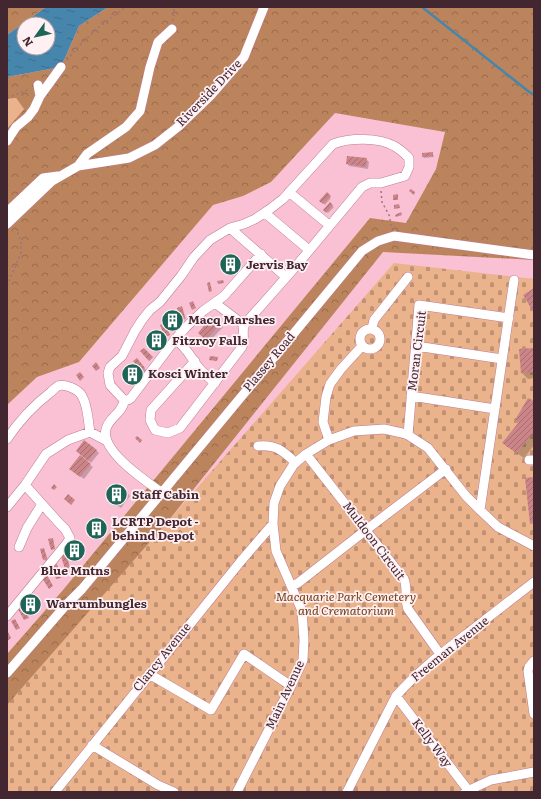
<svg xmlns="http://www.w3.org/2000/svg" width="541" height="799" viewBox="0 0 541 799" font-family="Literata,serif">
	<style>
		.green { fill: #ebb38b }
		.forest { fill: url(#forest-crowns) }
		.cemetery { fill: url(#cemetery-stones) }
		.water { fill: url(#water-ripples); fill-rule: evenodd }
		.shadow { fill: #0003 }
		.lines { fill: none; stroke-linecap: round; stroke-linejoin: round }
		.stream { stroke: #4786ac; stroke-width: 2.5 }
		.building { fill: url(#building-hatch) }
		.minor-casing { stroke: #be7c94; stroke-width: 10 }
		.path { stroke: #9c7280; stroke-width: 1.5; stroke-dasharray: 2 3; stroke-linecap: butt }
		.minor { stroke: #fff; stroke-width: 9 }
		.labels { text-anchor: middle; stroke-width: 3.5; stroke-linejoin: round; paint-order: stroke }
		.street-label { font-size: 12px; fill: #422630; stroke: #fff0f4 }
		.poi-label { font-size: 12px; font-weight: bold; fill: #422630; stroke: #fff0f4; text-anchor: start }
		.park-label { font-size: 12px; font-style: italic; fill: #743e10; stroke: #fff0f4 }
	</style>
	<defs>
		<pattern id="forest-crowns" width="20" height="18" patternUnits="userSpaceOnUse"><rect width="20" height="18" fill="#bb845d"/><path d="M2 6a3 3 0 1 1 6 0M12 15a3 3 0 1 1 6 0" fill="none" stroke="#9a6c4d"/></pattern>
		<pattern id="cemetery-stones" width="16" height="16" patternUnits="userSpaceOnUse"><rect width="16" height="16" fill="#ebb38b"/><path d="M2 7V4a2 2 0 0 1 4 0v3zM10 15v-3a2 2 0 0 1 4 0v3z" fill="#c09172"/></pattern>
		<pattern id="water-ripples" width="26" height="14" patternUnits="userSpaceOnUse"><rect width="26" height="14" fill="#4786ac"/><path d="M2 4q2-2 4 0t4 0M15 11q2-2 4 0t4 0" fill="none" stroke="#3d6d8c"/></pattern>
		<pattern id="building-hatch" width="6" height="6" patternUnits="userSpaceOnUse"><rect width="6" height="6" fill="#cb8588"/><path d="M-1 1l2-2M0 6l6-6M5 7l2-2" fill="none" stroke="#a66d70"/></pattern>
	</defs>
	<rect width="100%" height="100%" fill="#fac1d4"/>
	<path class="green" d="M16,98L24,109L7,129V99Z"/>
	<path class="forest" d="M7,7H46L7,35Z
		M108,7H534V260L383,252L7,723V654L63,590L370,218L406,223L436,169L445,132L335,113L271,182L243,196L213,205L79,362L37,377L7,405V129L24,109L16,98L7,99V77L61,67L79,26Z"/>
	<path class="cemetery" d="M394,263L534,279V792H7V705Z"/>
	<path class="water" d="M46,7H108L79,26L61,67L7,77V35ZM24,24H48V48H24Z"/>
	<path class="shadow" d="M432,153L434,157L424,158L423,157Z
		M366,159L369,162L368,169L349,166L347,163Z
		M327,194L331,198L325,205L321,201Z
		M330,204L334,207L328,213L325,210Z
		M182,307L186,319L182,320L178,308Z
		M171,314L174,317L179,328L175,330L172,327Z
		M220,324L223,327L209,342L202,336Z
		M534,349V378L528,379L522,373Z
		M134,361L139,362L147,371L145,373Z
		M534,402V445L524,458L509,448L503,442L520,423Z
		M96,450L99,453L91,463L80,454Z
		M90,465L93,467L84,479L73,471Z
		M127,493L130,496L121,508L110,501Z
		M98,521L105,527L97,538L89,532Z
		M44,549L48,560L45,561L41,550Z"/>
	<g class="lines">
		<path class="stream" d="M422,7L528,91L534,95"/>
	</g>
	<path class="building" d="M433,152V156L422,157V153Z
		M347,156L367,158L366,167L346,164Z
		M411,189L415,192L414,195L409,191Z
		M327,192L331,196L323,204L319,201Z
		M398,194V200H393V195Z
		M330,202L333,205L326,213L323,210Z
		M399,204L400,208L394,209V205Z
		M401,212L402,215L396,217L395,215Z
		M232,259L235,271L230,272L227,260Z
		M223,280L224,283L218,284L217,281Z
		M210,282L212,291L209,292L207,283Z
		M534,288V313L523,295Z
		M193,301L196,308L192,310L189,303Z
		M182,306L185,318L180,319L177,308Z
		M172,313L177,326L171,328L167,315Z
		M212,316L221,323L206,340L198,333Z
		M165,323L170,335L165,337L160,325Z
		M156,334L162,346L157,348L152,336Z
		M144,348L153,357L149,361L140,351Z
		M534,348V372L521,373L519,349Z
		M210,356L218,357L217,361L209,360Z
		M137,358L145,368L141,371L133,361Z
		M96,362L100,368L96,371L92,366Z
		M130,367L138,378L134,382L125,371Z
		M80,372L84,377L80,381L76,375Z
		M528,398L534,401V432L517,453L502,443L519,422L515,420Z
		M137,436L142,440L140,443L135,438Z
		M84,440L97,450L88,461L76,451Z
		M80,455L91,464L80,477L69,469Z
		M534,477V523L530,524L525,478Z
		M54,484L57,487L54,490L51,488Z
		M116,484L128,493L118,506L106,498Z
		M68,494L75,500L71,505L64,499Z
		M98,519L105,525L95,538L88,532Z
		M53,538L55,549L51,550L48,539Z
		M74,543L81,554L77,557L70,545Z
		M44,548L47,559L43,560L40,549Z
		M66,554L70,567L65,569L61,556Z
		M57,564L61,578L56,579L52,566Z
		M47,575L53,586L49,589L42,578Z
		M31,597L37,609L32,611L26,599Z
		M23,607L29,618L24,620L18,609Z
		M15,619L20,628L16,630L11,621Z
		M7,630L11,638L7,641Z"/>
	<g class="lines">
		<defs>
			<path id="minor" d="M40,96L61,67
				M7,141L16,127L28,117L34,109L40,96L38,85
				M78,166L87,154L126,127L140,111L150,67L158,42L172,29
				M289,192L329,225
				M7,212L43,178L58,176
				M265,213L309,250
				M7,224L52,181L78,166L129,158L155,145L179,126L211,95L244,57L264,7
				M230,228L286,277
				M215,303L244,325
				M372,328L374,320L408,277
				M360 339a10 10 0 1 1 20 0a10 10 0 1 1-20 0Z
				M175,339C187,348 190,356 198,367C203,373 209,378 215,383
				M416,346L502,359
				M411,396L495,409
				M124,400H128L131,398L174,341L186,327L203,311L224,296L261,254
				M408,435L419,305L509,318
				M7,439C19,421 34,405 51,392C53,390 56,387 58,386C65,383 79,390 82,396C88,406 88,421 90,432
				M329,440L323,422L326,397L330,384L341,369L362,346
				M258,446C276,444 283,451 296,463
				M306,454L404,579C408,588 404,599 408,609L440,654
				M529,460H534
				M161,492C146,481 100,451 106,429C109,417 124,412 124,400L110,385L108,373L110,367L122,356L135,331L142,320L150,310L160,302L181,276L194,257L210,240L230,228L244,224L255,219L270,209L283,199L333,144C350,138 378,137 394,146C400,149 405,154 409,158V167L405,176L381,183H370L362,187L297,265L244,325C242,333 245,339 242,347L180,428L168,433L155,430L150,420L151,410L195,361
				M7,507L25,485L46,454L68,440L90,432L107,441
				M480,510L514,280
				M19,547L27,528L42,504
				M292,586L298,583L366,530L446,469
				M7,616L67,543L70,538L65,529L59,523L25,485
				M534,661L529,667L528,671L534,714
				M7,673L66,605L82,589L362,251L378,241L394,236L534,255
				M149,674L211,710L244,654L291,686
				M396,696L468,790
				M92,745L158,785L174,792
				M55,792L241,561L273,524
				M237,792L291,686L303,660L304,640L302,611L276,551L273,524L274,503L280,486L294,464L306,454L329,440L354,431L384,429L402,433L408,435L428,448L466,496L480,510L498,527L534,546
				M347,792L396,696C417,672 442,653 468,633C490,616 512,599 534,582
				M465,792L491,780L534,772"/>
		</defs>
		<use href="#minor" class="minor-casing"/>
		<path class="path" d="M173,21L174,7
			M67,60C84,39 104,22 126,7
			M7,98L30,89
			M381,191L382,202L389,215L392,229
			M7,286L21,253V242L16,228"/>
		<use href="#minor" class="minor"/>
	</g>
	<defs>
		<symbol id="building-disc" viewBox="-11 -11 22 22"><circle r="9.5" fill="#1f6456" stroke="#fff0f4"/><path d="M-4-6H4V6H1V3H-1V6H-4ZM-2.5-4.3h1.7v1.8h-1.7ZM.8-4.3h1.7v1.8H.8ZM-2.5-1h1.7V.8h-1.7ZM.8-1h1.7V.8H.8Z" fill="#fff"/></symbol>
	</defs>
	<g fill-rule="evenodd">
		<use href="#building-disc" x="218" y="252" width="25" height="25"/>
		<use href="#building-disc" x="160" y="308" width="25" height="25"/>
		<use href="#building-disc" x="144" y="328" width="25" height="25"/>
		<use href="#building-disc" x="120" y="362" width="25" height="25"/>
		<use href="#building-disc" x="104" y="482" width="25" height="25"/>
		<use href="#building-disc" x="84" y="516" width="25" height="25"/>
		<use href="#building-disc" x="62" y="538" width="25" height="25"/>
		<use href="#building-disc" x="18" y="592" width="25" height="25"/>
	</g>
	<g class="labels">
		<g class="street-label">
			<text transform="translate(209 93) rotate(-46)" y="4">Riverside Drive</text>
			<text transform="translate(417 351) rotate(-83)" y="4">Moran Circuit</text>
			<text transform="translate(269 362) rotate(-50)" y="4">Plassey Road</text>
			<text transform="translate(374 541) rotate(53)" y="4">Muldoon Circuit</text>
			<text transform="translate(450 649) rotate(-39)" y="4">Freeman Avenue</text>
			<text transform="translate(162 657) rotate(-51)" y="4">Clancy Avenue</text>
			<text transform="translate(285 695) rotate(-65)" y="4">Main Avenue</text>
			<text transform="translate(432 743) rotate(53)" y="4">Kelly Way</text>
		</g>
		<g class="poi-label">
			<text x="246" y="269">Jervis Bay</text>
			<text x="188" y="324">Macq Marshes</text>
			<text x="172" y="345">Fitzroy Falls</text>
			<text x="148" y="378">Kosci Winter</text>
			<text x="132" y="499">Staff Cabin</text>
			<text x="112" y="526">LCRTP Depot -<tspan x="112" dy="14">behind Depot</tspan></text>
			<text x="75" y="575" text-anchor="middle">Blue Mntns</text>
			<text x="46" y="608">Warrumbungles</text>
		</g>
		<g class="park-label">
			<text x="346" y="601">Macquarie Park Cemetery<tspan x="346" dy="14">and Crematorium</tspan></text>
		</g>
	</g>
	<rect width="541" height="799" fill="none" stroke="#422630" stroke-width="16"/>
	<g transform="translate(36 36) rotate(237)"><circle r="19" fill="#fff0f4" stroke="#b39fa6"/>
	<path d="M0-3L7 15L0 10L-7 15Z" fill="#1f6456"/>
	<text y="-6" font-size="11" font-weight="bold" text-anchor="middle" fill="#422630">N</text>
	</g>
</svg>
